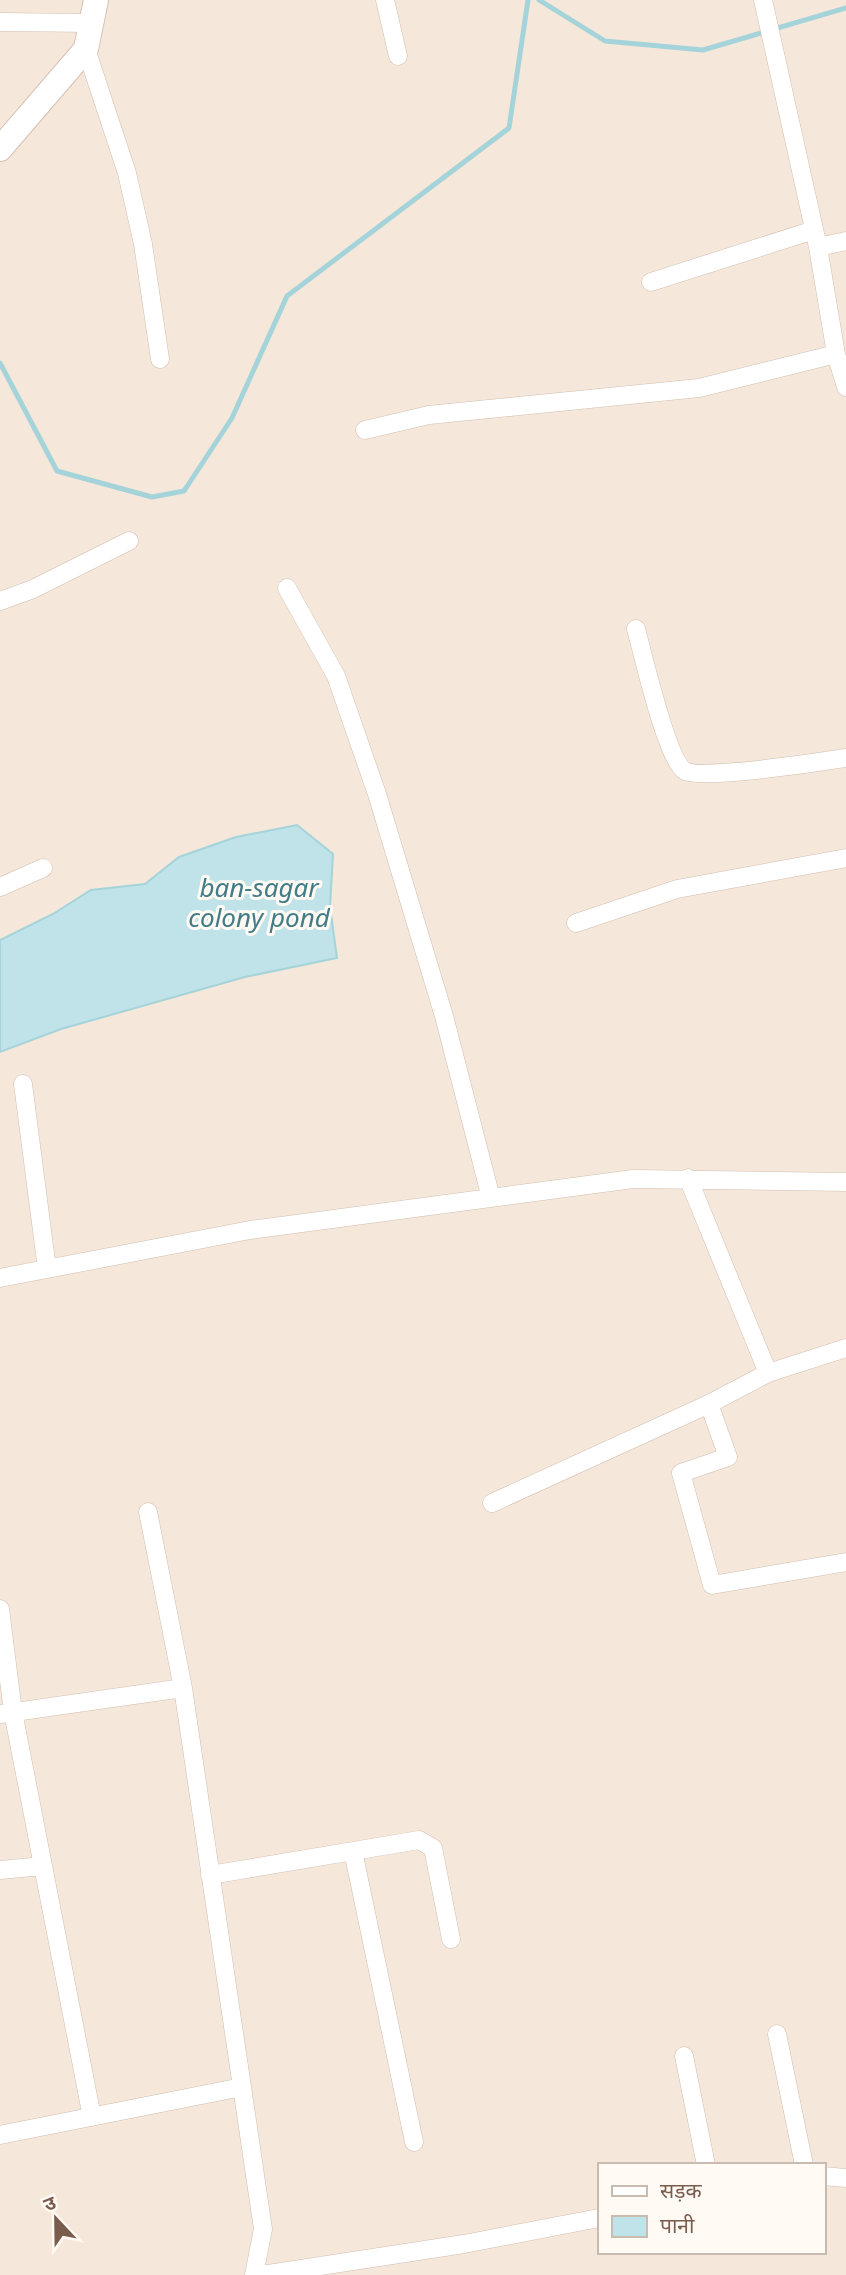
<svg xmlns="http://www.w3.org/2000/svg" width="846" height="2275" viewBox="0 0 846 2275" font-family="'Noto Sans','Noto Sans Devanagari',sans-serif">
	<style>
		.residential { fill: #f5e8da; fill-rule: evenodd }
		.water { fill: #bfe3e8; stroke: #a5d3da; stroke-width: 2 }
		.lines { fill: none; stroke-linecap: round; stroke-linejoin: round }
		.stream { stroke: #a5d3da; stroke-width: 5 }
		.street-casing { stroke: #d1beb0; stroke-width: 19 }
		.secondary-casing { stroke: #d6c0b0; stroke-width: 26 }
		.street { stroke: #fff; stroke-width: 18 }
		.secondary { stroke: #fff; stroke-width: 24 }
		.labels { text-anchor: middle; stroke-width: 6; stroke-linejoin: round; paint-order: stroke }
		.water-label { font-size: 26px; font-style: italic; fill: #437c86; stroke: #fffaf3 }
	</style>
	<rect width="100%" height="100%" fill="#fdf6ec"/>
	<path class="residential" d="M0,0H846V2275H0ZM599,2165H823V2252H599Z"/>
	<path class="water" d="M297,825L333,854L330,907L337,958L245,977L61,1029L0,1052V940L53,914L91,890L145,884L179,857L236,837Z"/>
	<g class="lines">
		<path class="stream" d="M539,0L605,41L703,50L846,8
			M0,363L57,471L152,497L184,491L232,418L287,296L509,128L528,0"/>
		<defs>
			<path id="street" d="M385,0L398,56
				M763,0L818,247L836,354L846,387
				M0,22L91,23
				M86,49L127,173L143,244L160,359
				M818,247L846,241
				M651,282L814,230
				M365,430L429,415L699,388L836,354
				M287,588L336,676L377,794L444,1016L491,1198
				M0,601L33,589L129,541
				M636,629C643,654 667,761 685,771C701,780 821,762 846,758
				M0,887L43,868
				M576,923L677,889L846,858
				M23,1084L47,1269
				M688,1178L768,1373
				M0,1278L250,1230L633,1179L846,1182
				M709,1404L728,1457L681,1473L712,1585L846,1562
				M492,1503L709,1404L768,1373L846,1348
				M148,1512L183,1688L263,2229L254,2275
				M0,1609L13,1712L92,2117
				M0,1714L183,1688
				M353,1851L414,2142
				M0,1870L43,1866
				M210,1875L419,1840L433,1848L451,1939
				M777,2034L804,2165
				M684,2056L706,2165
				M0,2135L242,2087
				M823,2176L846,2178
				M262,2275L464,2244L599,2218"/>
			<path id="secondary" d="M0,149L86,49L96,0"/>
		</defs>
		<use href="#street" class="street-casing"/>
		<use href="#secondary" class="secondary-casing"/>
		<use href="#street" class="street"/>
		<use href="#secondary" class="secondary"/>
	</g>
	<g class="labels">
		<g class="water-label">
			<text x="259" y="897">ban-sagar<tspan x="259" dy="30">colony pond</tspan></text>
		</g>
	</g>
	<rect x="598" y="2163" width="228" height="91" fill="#fffaf3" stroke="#cabbb1" stroke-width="2"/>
	<rect x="612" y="2186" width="35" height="10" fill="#ffffff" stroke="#cabbb1" stroke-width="2"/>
	<text x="660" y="2198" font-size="21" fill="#7a5c4d">सड़क</text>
	<rect x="612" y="2216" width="35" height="21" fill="#bfe3e8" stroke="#cabbb1" stroke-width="2"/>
	<text x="660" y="2233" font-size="21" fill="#7a5c4d">पानी</text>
	<g transform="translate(56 2219) rotate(338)" stroke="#fffaf3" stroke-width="5" paint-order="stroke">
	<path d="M0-5L12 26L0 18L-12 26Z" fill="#7a5c4d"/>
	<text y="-10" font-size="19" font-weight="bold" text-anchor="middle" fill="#7a5c4d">उ</text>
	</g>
</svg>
